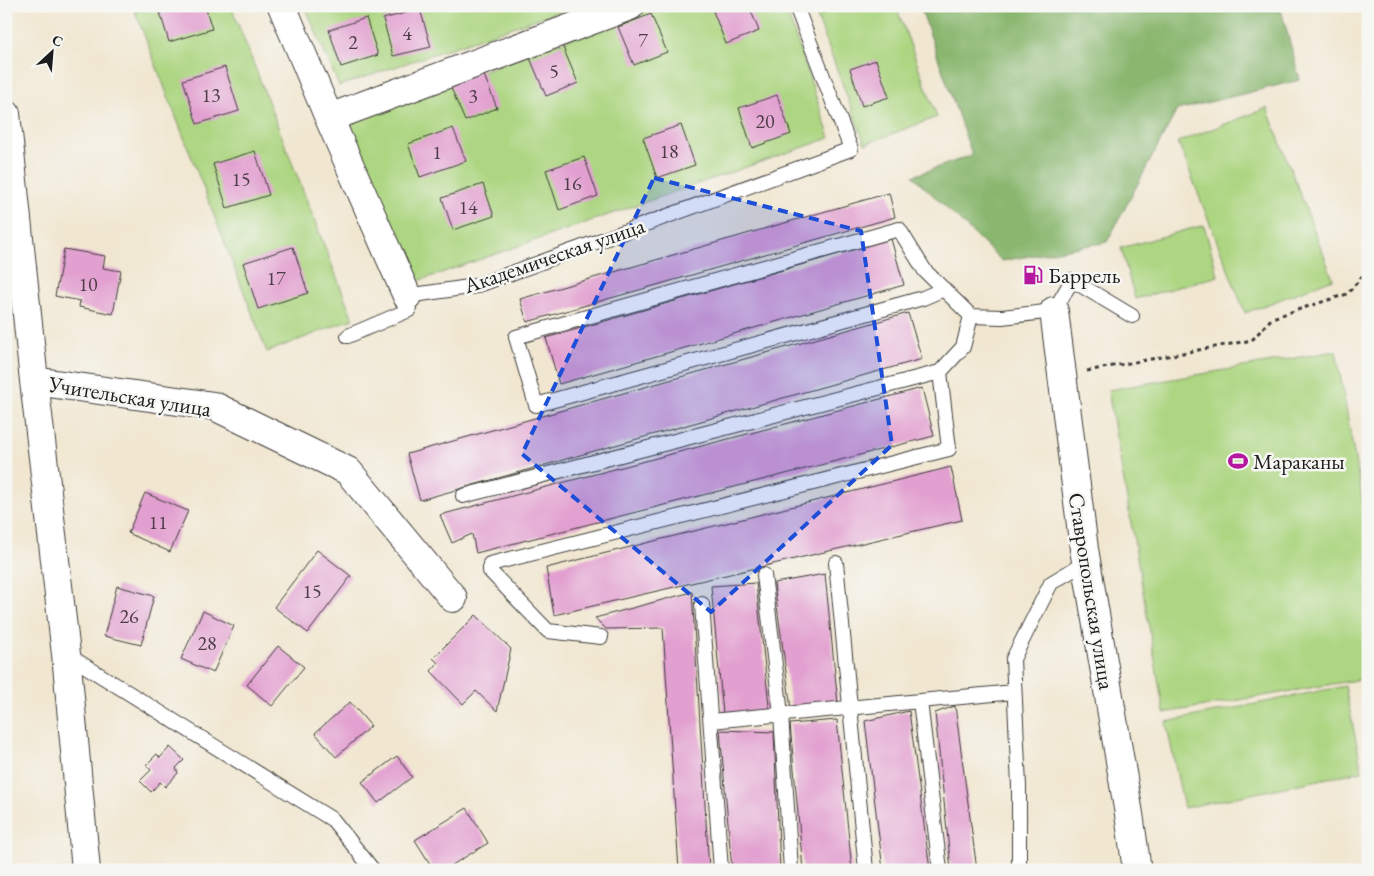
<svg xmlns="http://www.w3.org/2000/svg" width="1374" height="876" viewBox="0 0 1374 876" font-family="'EB Garamond',serif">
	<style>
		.green { fill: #add682; stroke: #64794f }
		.forest { fill: #8ab770; stroke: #536a46 }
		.building { fill: #e2a0d0 }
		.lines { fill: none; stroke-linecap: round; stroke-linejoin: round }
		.service-casing { stroke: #3c3a37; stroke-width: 16 }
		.minor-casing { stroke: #3c3a37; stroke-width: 30 }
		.path { stroke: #3c3a37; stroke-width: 3; stroke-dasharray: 4 4; stroke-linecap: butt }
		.service { stroke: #fff; stroke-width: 14 }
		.minor { stroke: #fff; stroke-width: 28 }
		.marked { fill: #1d4ed8; fill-opacity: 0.2; stroke: #1d4ed8; stroke-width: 4; stroke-dasharray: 10 6; stroke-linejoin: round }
		.labels { text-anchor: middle; stroke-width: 5; stroke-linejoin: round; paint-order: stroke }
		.number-label { font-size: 20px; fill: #4e3d49 }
		.street-label { font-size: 22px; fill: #1c1c1c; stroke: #f6f6f2 }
		.poi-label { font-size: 22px; fill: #1c1c1c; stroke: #f6f6f2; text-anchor: start }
	</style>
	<rect width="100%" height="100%" fill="#f6f6f2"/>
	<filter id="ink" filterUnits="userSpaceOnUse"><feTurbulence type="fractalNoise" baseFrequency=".02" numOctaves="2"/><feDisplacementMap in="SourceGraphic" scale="10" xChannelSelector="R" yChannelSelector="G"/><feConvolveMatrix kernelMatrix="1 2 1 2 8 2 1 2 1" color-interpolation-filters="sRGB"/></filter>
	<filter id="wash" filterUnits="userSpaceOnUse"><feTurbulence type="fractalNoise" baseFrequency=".0096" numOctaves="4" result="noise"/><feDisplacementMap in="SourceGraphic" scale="20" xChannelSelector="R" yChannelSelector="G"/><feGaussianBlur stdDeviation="1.12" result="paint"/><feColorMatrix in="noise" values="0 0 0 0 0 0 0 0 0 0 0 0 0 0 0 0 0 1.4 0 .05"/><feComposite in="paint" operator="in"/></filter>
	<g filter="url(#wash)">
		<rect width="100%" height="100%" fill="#f1e7d1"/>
		<path class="green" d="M133,6H231L353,319L267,352Z
			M305,6H575L339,86Z
			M657,6H785L830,138L415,282L349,121Z
			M813,6H896L937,117L865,144Z
			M1267,108L1333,279L1245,313L1178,142Z
			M1204,225L1218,276L1135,299L1121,248Z
			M1336,351L1368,533V678L1164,713L1108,390Z
			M1345,686L1362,771L1184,808L1166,722Z"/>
		<path class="forest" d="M920,6H1280L1300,80L1177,110L1107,242L1002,261L913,176L972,155Z"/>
		<g id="blocks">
			<path class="building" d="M158,6H205L212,29L169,42Z
				M711,6H749L759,31L726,44Z
				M820,6H842V7L823,13Z
				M420,9L431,47L393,56L383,19Z
				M651,14L667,52L634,65L618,27Z
				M366,18L378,55L341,67L329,30Z
				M562,45L578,83L546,96L530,58Z
				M876,60L889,97L862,106L850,69Z
				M225,67L239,111L197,124L183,80Z
				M482,70L497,108L465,121L449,83Z
				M777,95L791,134L752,148L739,108Z
				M681,125L695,165L657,178L643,138Z
				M453,128L466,161L420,177L408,144Z
				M255,151L269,195L227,208L213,164Z
				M584,157L598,196L559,210L546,170Z
				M483,184L494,216L453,230L442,198Z
				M889,193L895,217L527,322L520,299Z
				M891,239L904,285L559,384L546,338Z
				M293,247L308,293L258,309L243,263Z
				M64,249L105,256L103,268L121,271L113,314L79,307L80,301L55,296Z
				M908,313L922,359L420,500L407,454Z
				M922,388L934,436L476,553L472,534L452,543L440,515Z
				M951,467L962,520L554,615L546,568Z
				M145,493L188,511L170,552L128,533Z
				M317,550L351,576L308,633L274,607Z
				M825,574L838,704L791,709L774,583Z
				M756,583L770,715L723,714L711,586Z
				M117,586L154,596L141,645L104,636Z
				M692,592L709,870H679L663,628L606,629L595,618Z
				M203,611L234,626L213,673L181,659Z
				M476,615L511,649L497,711L476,691L463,704L431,671L438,663L433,658Z
				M278,646L304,667L272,706L247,685Z
				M350,702L371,726L336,757L315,733Z
				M955,706L977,870H951L935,713Z
				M909,711L930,870H883L865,721Z
				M837,720L852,870H803L790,724Z
				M720,730L774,732L780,870H732Z
				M170,747L184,760L176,768L178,773L165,787L160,782L151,792L140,781L151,770L146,765L157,754L160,758Z
				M397,756L412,777L378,803L362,782Z
				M467,808L488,843L444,870H434L415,840Z"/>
		</g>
	</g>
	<g filter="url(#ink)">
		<use href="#blocks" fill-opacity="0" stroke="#3c3a37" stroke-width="1"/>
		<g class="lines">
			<defs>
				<path id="service" d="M944,289L923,298L536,405L516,337L899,229L925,271L971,316L1002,317L1054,311L1072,280L1132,316
					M348,336L409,310L407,296L476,286L851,149L796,6
					M463,496L940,372L963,347L971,316
					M836,563L866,870
					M764,575L781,714L791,870
					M702,604L721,870
					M601,637L548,631L490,571V564L949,449L940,372
					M66,654L333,820L373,870
					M920,701L940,870
					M711,721L1014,692
					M1023,870L1019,866V786L1013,659L1051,583L1086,562"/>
				<path id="minor" d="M282,6L329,118L407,296
					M6,114L34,381L66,654L86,870
					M329,118L630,6
					M1054,311L1084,549L1129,814L1137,870
					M34,381L214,406L348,471L453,598"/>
			</defs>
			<use href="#service" class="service-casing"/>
			<use href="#minor" class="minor-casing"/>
			<path class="path" d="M1087,371L1252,340L1272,318L1347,294L1365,273L1368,272"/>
			<use href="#service" class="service"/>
			<use href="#minor" class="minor"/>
		</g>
	</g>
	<path class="marked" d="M654,178L861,231L892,445L711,612L522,454Z"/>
	<defs>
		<symbol id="fuel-bare" viewBox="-9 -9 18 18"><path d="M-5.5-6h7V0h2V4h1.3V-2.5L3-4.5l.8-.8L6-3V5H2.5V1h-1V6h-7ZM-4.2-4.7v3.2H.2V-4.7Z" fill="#b5179e" stroke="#f6f6f2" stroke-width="2.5" paint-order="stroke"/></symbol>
		<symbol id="stadium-bare" viewBox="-9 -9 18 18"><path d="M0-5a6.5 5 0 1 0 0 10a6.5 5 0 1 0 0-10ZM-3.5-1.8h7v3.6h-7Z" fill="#b5179e" stroke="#f6f6f2" stroke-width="2.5" paint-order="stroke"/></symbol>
	</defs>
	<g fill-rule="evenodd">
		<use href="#fuel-bare" x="1019" y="261" width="28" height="28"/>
		<use href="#stadium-bare" x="1224" y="447" width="28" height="28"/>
	</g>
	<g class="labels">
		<g class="number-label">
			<text x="407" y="40">4</text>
			<text x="643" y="47">7</text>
			<text x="353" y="49">2</text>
			<text x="554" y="78">5</text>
			<text x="211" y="102">13</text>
			<text x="473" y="103">3</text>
			<text x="765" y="128">20</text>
			<text x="669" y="158">18</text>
			<text x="437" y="159">1</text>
			<text x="241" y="186">15</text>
			<text x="572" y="190">16</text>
			<text x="468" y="214">14</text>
			<text x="276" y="285">17</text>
			<text x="88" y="291">10</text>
			<text x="158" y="529">11</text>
			<text x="312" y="598">15</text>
			<text x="129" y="623">26</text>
			<text x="207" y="650">28</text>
		</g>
		<g class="street-label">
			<text transform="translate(554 255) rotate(-19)" y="8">Академическая улица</text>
			<text transform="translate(130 396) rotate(9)" y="8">Учительская улица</text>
			<text transform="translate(1092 591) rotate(81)" y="8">Ставропольская улица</text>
		</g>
		<g class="poi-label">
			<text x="1048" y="283">Баррель</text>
			<text x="1253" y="469">Мараканы</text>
		</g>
	</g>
	<rect width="1374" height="876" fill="none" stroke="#f6f6f2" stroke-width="25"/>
	<g transform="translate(52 52) rotate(26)" stroke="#f6f6f2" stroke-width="4" paint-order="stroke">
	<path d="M0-4L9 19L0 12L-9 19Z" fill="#1c1c1c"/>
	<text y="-8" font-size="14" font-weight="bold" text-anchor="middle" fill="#1c1c1c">С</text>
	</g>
</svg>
